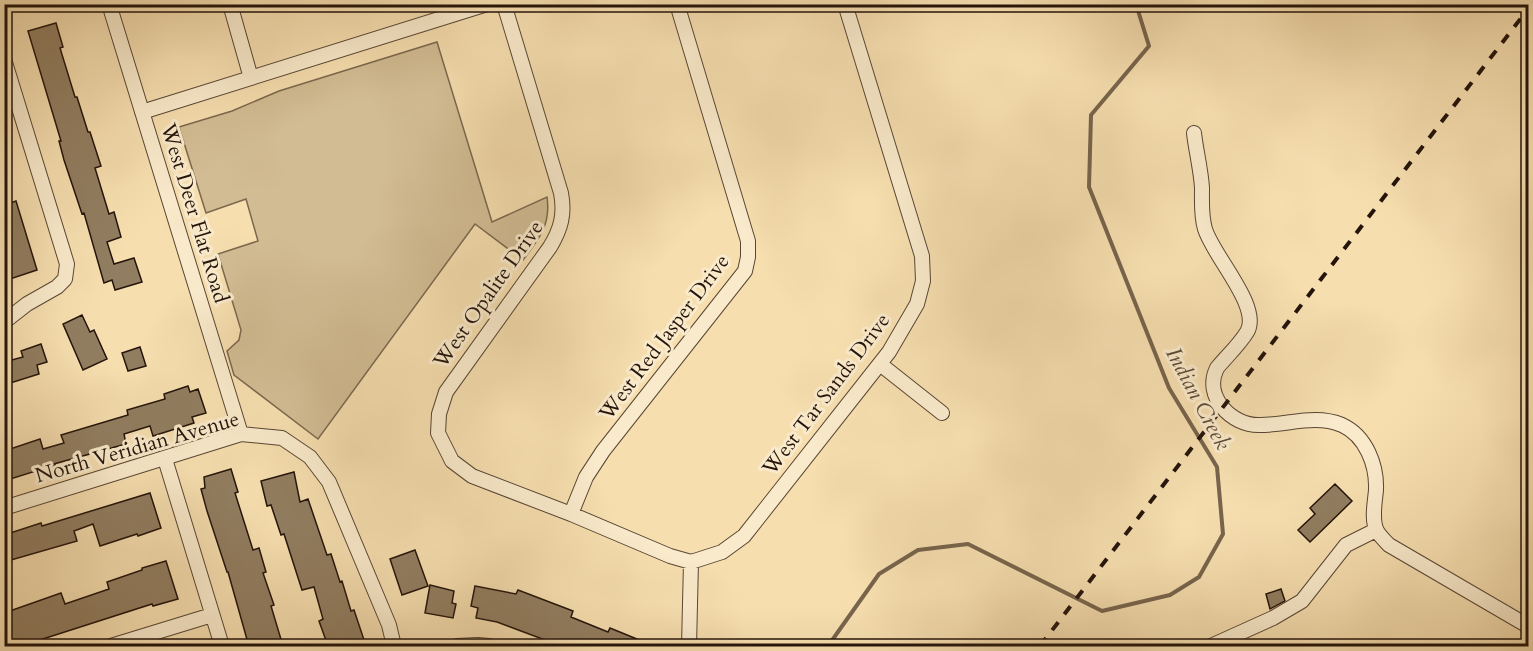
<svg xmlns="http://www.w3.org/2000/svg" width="1533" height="651" viewBox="0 0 1533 651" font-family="Cardo,serif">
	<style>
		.green { fill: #d2bc93; stroke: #7b684f; stroke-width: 1.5 }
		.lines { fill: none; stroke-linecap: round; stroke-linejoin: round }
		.stream { stroke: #77644c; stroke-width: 4 }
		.building { fill: #917d60; stroke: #24140b; stroke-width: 1.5 }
		.minor-casing { stroke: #584634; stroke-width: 16 }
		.minor { stroke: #f9eacb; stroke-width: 14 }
		.rail { stroke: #24140b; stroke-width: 4; stroke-dasharray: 10 10; stroke-linecap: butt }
		.labels { text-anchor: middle; stroke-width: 6; stroke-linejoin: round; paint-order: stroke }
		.street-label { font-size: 21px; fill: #24140b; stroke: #f9eacb }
		.water-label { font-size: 22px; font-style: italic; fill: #5c4936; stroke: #f9eacb }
	</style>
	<rect width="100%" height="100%" fill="#f6deaf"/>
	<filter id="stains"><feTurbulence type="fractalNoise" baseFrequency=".00333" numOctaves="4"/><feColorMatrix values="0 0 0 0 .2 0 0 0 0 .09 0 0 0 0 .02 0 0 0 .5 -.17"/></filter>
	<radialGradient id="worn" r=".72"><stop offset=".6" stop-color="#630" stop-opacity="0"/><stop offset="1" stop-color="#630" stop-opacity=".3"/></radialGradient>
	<path class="green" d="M437,42L492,222L547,197C551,225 539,239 523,260L475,224L318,439L234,375L227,351L239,340L241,330L218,254L258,241L246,199L206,213L179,127L232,111L279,91Z"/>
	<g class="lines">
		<path class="stream" d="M828,646L879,574L918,550L968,544L1102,611L1170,595L1199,577L1223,534L1217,467L1169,388L1089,187L1091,115L1149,46L1136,4"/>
	</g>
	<path class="building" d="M56,23L63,47L60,48L75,97H77L88,132H90L101,166L95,168L109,214L114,212L121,237L107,242L114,264L134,258L142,282L115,290L112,280L104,283L84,213L82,214L64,160L59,141H61L28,31Z
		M16,201L37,270L4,281V205Z
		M82,315L90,332L94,330L107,359L83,370L63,324Z
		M41,344L47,362L37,365L39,374L4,385V362L23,357L21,351Z
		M140,347L146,366L128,371L122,353Z
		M188,386L190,392L198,389L206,413L192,417L194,423L153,436L150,426L124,434L126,444L54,464L55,465L4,481V451L40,439L43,449L64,443L61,435L128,415L127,410L165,399L164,394Z
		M231,469L238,492L235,493L253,550L259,548L266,572L263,573L274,605L271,606L283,646H259L258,640L248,643L228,572H227L207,511L201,489L205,488L204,477Z
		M294,472L300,502L308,499L327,555L331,554L340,582L342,581L351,611L354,610L366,646H328L319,621L323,619L314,587L302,590L284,534L281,535L271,505L267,506L261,481Z
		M1335,484L1352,501L1310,542L1298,530L1315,514L1310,508Z
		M150,493L161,528L138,536L137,534L100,546L93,524L74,531L77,541L4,562V535L41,523L42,526Z
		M415,550L428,586L402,595L390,559Z
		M166,561L178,599L153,606L152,604L21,646L20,640L10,644L4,626V619L9,618L7,612L61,593L65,604L109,589L107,582L142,570V568Z
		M430,585L454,591L452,603L456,604L453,618L425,613Z
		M475,586L516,594L518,590L573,611L571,617L608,632L610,628L654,646H561L497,622L476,618L478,608L471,606Z
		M1281,589L1285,601L1270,609L1266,594Z"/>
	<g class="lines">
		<defs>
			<path id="minor" d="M109,4L241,434
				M230,4L251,78
				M504,4L561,193C565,214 561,229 550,247L446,392L439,414L438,433L452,461L472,476L571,514L670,556L691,562
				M4,59L67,264L65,279L57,287L27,304L4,322
				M142,112L487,4
				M1194,133C1196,151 1201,170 1202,188C1202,202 1201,216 1205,229C1213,256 1262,307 1247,332C1239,345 1227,356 1217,368C1203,396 1231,426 1260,425C1288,425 1315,414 1342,425C1366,436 1377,465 1376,490C1375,502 1371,520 1377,531C1380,536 1385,541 1389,545L1528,626
				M880,364L942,413
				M165,459L222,646
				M4,508L241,434L282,438L310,457L329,482L389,625L394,646
				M571,514L586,477L603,451L745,271L748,257V241L677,4
				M691,562L722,552L744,536L889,352L917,304L923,281L922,256L845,4
				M111,646L212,615
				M457,646L478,645L489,646
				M689,646L691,562
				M1211,646L1273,618L1302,601L1346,545L1376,530"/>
		</defs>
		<use href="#minor" class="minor-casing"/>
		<use href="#minor" class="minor"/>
		<path class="rail" d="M1040,646L1528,9"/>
	</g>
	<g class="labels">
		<g class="street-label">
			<text transform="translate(195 213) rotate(73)" y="7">West Deer Flat Road</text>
			<text transform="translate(488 294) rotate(-55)" y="7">West Opalite Drive</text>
			<text transform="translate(664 337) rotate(-53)" y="7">West Red Jasper Drive</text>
			<text transform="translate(826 394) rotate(-53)" y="7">West Tar Sands Drive</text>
			<text transform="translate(137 447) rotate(-16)" y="7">North Veridian Avenue</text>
		</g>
		<g class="water-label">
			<text transform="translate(1199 398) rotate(62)" y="8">Indian Creek</text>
		</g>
	</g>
	<rect width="1533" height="651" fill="none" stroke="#f6deaf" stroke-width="24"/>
	<rect x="6" y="6" width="1521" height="639" fill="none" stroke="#24140b" stroke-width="3"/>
	<rect x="12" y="12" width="1509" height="627" fill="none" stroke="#24140b" stroke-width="1.5"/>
	<rect width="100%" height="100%" filter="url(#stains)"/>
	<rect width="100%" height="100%" fill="url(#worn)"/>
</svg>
